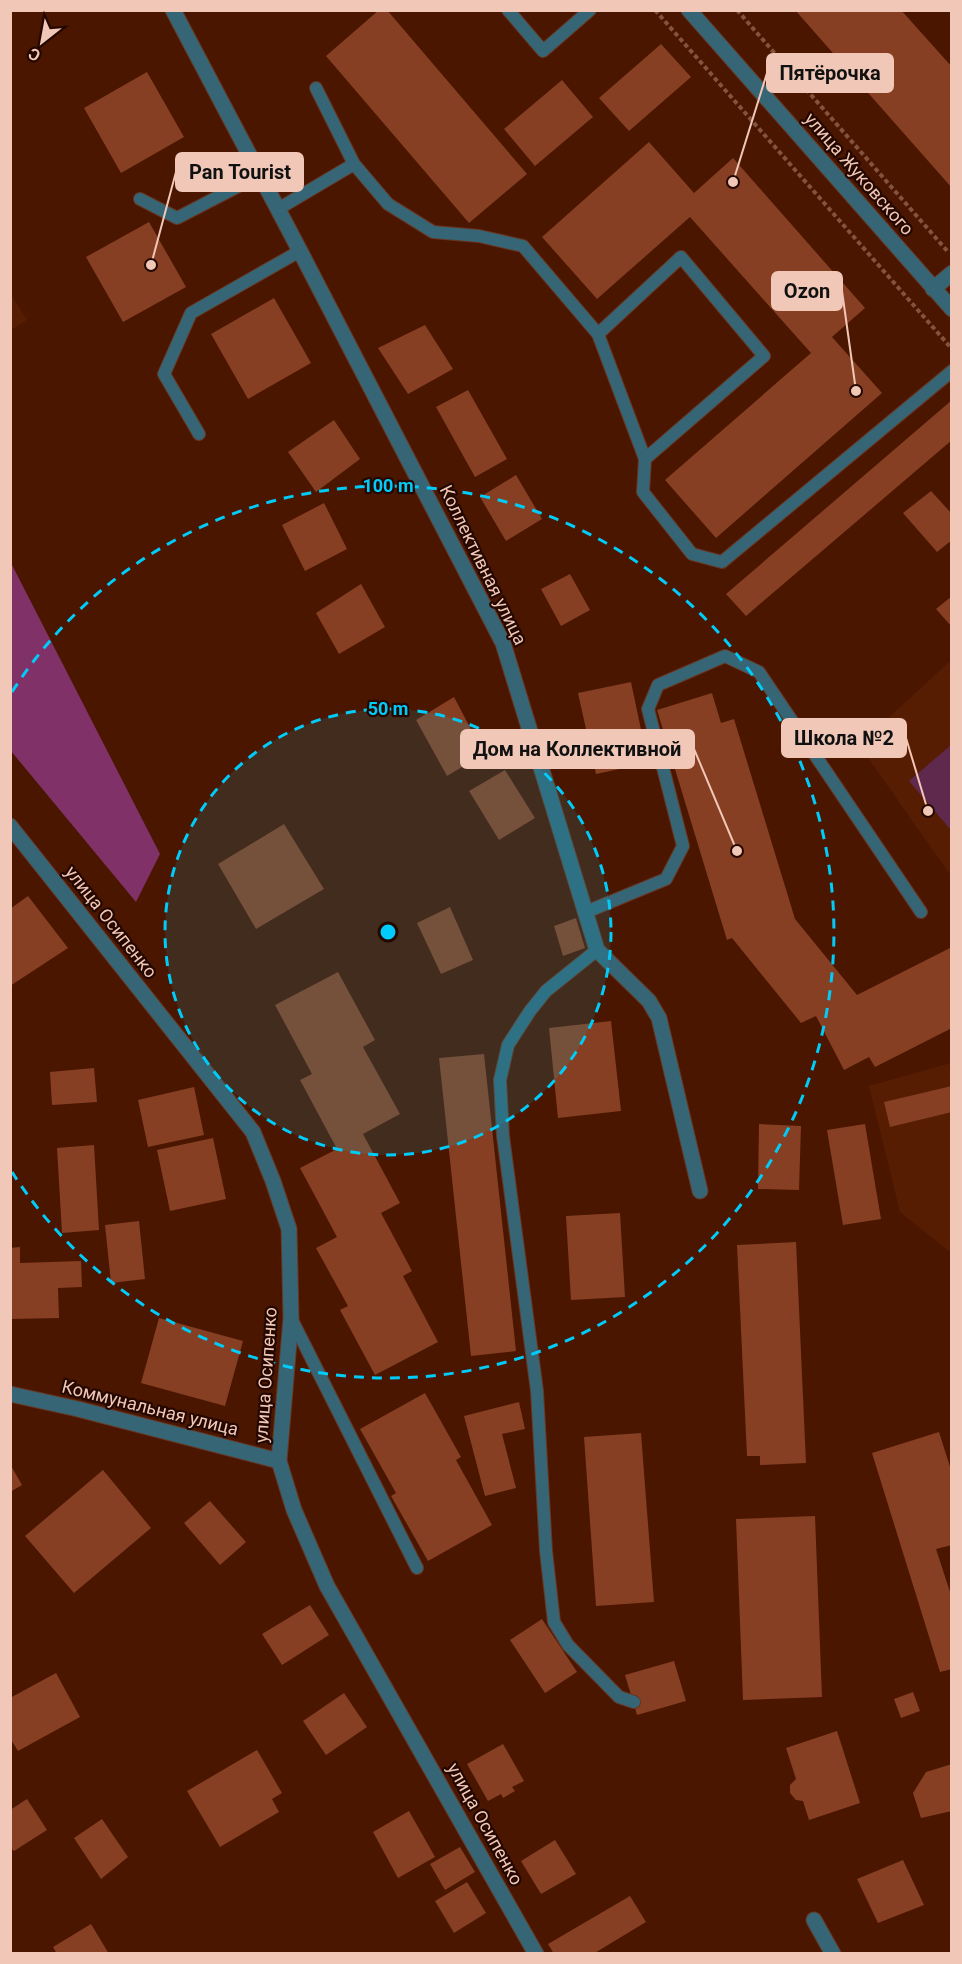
<svg xmlns="http://www.w3.org/2000/svg" width="962" height="1964" viewBox="0 0 962 1964" font-family="Roboto,sans-serif">
	<style>
		.built { fill: #571d02 }
		.green { fill: #5f294d }
		.forest { fill: #803167 }
		.building { fill: #863f22 }
		.lines { fill: none; stroke-linecap: round; stroke-linejoin: round }
		.lane-casing { stroke: #683621; stroke-width: 14 }
		.street-casing { stroke: #683621; stroke-width: 17 }
		.path { stroke: #84533f; stroke-width: 4; stroke-dasharray: 4.5 3; stroke-linecap: butt }
		.lane { stroke: #366575; stroke-width: 12 }
		.street { stroke: #366575; stroke-width: 15 }
		.ring { fill: none; stroke: #00cbf9; stroke-width: 3; stroke-dasharray: 10 8 }
		.labels { text-anchor: middle; stroke-width: 4.5; stroke-linejoin: round; paint-order: stroke }
		.street-label { font-size: 18px; fill: #f1c7b7; stroke: #240800 }
		.centre { fill: #00cbf9; stroke: #240800; stroke-width: 3 }
		.ring-label { font-size: 18px; text-anchor: middle; font-weight: bold; fill: #00cbf9; stroke: #240800; stroke-width: 4.5; stroke-linejoin: round; paint-order: stroke }
		.leader { fill: none; stroke: #f1c7b7; stroke-width: 2 }
		.callout-dot { fill: #f1c7b7; stroke: #240800; stroke-width: 2 }
		.callout { fill: #f1c7b7; stroke: #f1c7b7; stroke-width: 2 }
		.callout-label { font-size: 20px; text-anchor: middle; font-weight: bold; fill: #111 }
	</style>
	<rect width="100%" height="100%" fill="#4a1600"/>
	<path class="built" d="M10,293L27,320L11,330H10Z
		M949,662L952,665L951,876L859,745Z
		M951,1063V1253L900,1212L869,1086Z"/>
	<path class="green" d="M951,745V830L909,781Z"/>
	<path class="forest" d="M10,561L160,854L136,902L11,751Z"/>
	<path class="building" d="M379,10H387L527,174L469,223L326,56Z
		M795,10H901L952,67V188Z
		M661,44L691,77L629,131L599,98Z
		M147,72L184,137L121,173L84,108Z
		M562,80L593,117L535,166L504,129Z
		M649,142L694,193L733,158L865,308L832,337L882,393L716,538L665,480L811,353L690,217L597,299L542,237Z
		M149,222L186,287L123,322L86,257Z
		M274,298L311,363L248,399L211,334Z
		M425,325L453,369L408,394L378,348Z
		M468,390L507,459L475,477L436,407Z
		M952,400V440L746,616L726,594Z
		M334,420L360,459L316,492L288,452Z
		M516,475L542,519L506,541L480,497Z
		M931,491L952,514V540L937,552L903,513Z
		M324,503L347,549L305,571L282,525Z
		M570,574L590,610L561,626L541,589Z
		M361,584L385,627L339,654L316,613Z
		M952,596V627L936,609Z
		M631,682L648,763L596,774L578,693Z
		M712,693L721,723L734,719L795,919L857,995L952,947V1028L875,1067L869,1057L844,1070L816,1016L801,1023L732,938L727,940L657,710Z
		M454,697L484,754L447,776L416,720Z
		M505,770L535,818L499,840L469,791Z
		M284,824L324,889L256,929L218,864Z
		M28,896L68,948L10,986V909Z
		M450,907L473,960L441,974L417,923Z
		M576,918L585,948L563,956L554,926Z
		M338,972L375,1040L363,1047L400,1114L363,1134L400,1203L381,1213L412,1271L403,1276L438,1342L375,1375L340,1310L348,1306L316,1248L337,1237L300,1168L337,1149L300,1080L312,1074L275,1005Z
		M611,1021L621,1111L558,1118L549,1028Z
		M484,1054L516,1351L471,1356L439,1058Z
		M94,1068L97,1102L52,1105L50,1072Z
		M952,1086V1112L890,1127L884,1102Z
		M194,1087L204,1135L148,1147L138,1100Z
		M759,1124L801,1126L799,1190L758,1189Z
		M865,1124L881,1219L843,1225L827,1130Z
		M213,1138L226,1199L170,1211L157,1150Z
		M94,1145L99,1230L62,1233L57,1148Z
		M620,1213L625,1297L571,1300L566,1216Z
		M139,1221L145,1279L111,1283L105,1225Z
		M796,1242L806,1463L760,1465V1456H747L737,1245Z
		M20,1247V1263L81,1261L82,1287L58,1288L59,1318L10,1319V1248Z
		M159,1318L243,1341L225,1406L141,1383Z
		M425,1393L461,1457L456,1460L492,1525L428,1561L391,1496L396,1493L360,1429Z
		M519,1402L525,1429L502,1434L516,1488L485,1496L464,1416Z
		M939,1432L952,1473V1545L936,1549L952,1598V1669L940,1672L872,1453Z
		M641,1433L654,1602L596,1606L584,1437Z
		M10,1464L22,1485L10,1492Z
		M103,1470L151,1528L74,1593L25,1536Z
		M210,1501L246,1542L220,1565L184,1523Z
		M815,1516L822,1697L743,1700L736,1519Z
		M310,1605L329,1635L282,1665L262,1634Z
		M542,1619L577,1672L545,1693L510,1640Z
		M674,1661L686,1701L637,1715L625,1675Z
		M56,1673L80,1717L18,1751L10,1738V1698Z
		M913,1692L920,1711L901,1718L894,1699Z
		M344,1693L367,1727L326,1755L303,1721Z
		M837,1731L860,1803L809,1820L803,1801L796,1800L790,1793V1785L796,1779L786,1748Z
		M503,1744L524,1781L512,1787L515,1791L503,1798L501,1794L488,1801L467,1764Z
		M257,1750L282,1793L272,1799L279,1812L220,1847L187,1791Z
		M952,1764V1811L921,1818L913,1793L926,1772Z
		M27,1799L47,1830L14,1851L10,1847V1810Z
		M409,1811L435,1857L398,1878L373,1832Z
		M102,1819L128,1857L101,1879L74,1838Z
		M555,1840L576,1874L541,1894L521,1861Z
		M460,1847L475,1872L445,1890L430,1864Z
		M903,1860L924,1905L878,1923L857,1879Z
		M467,1882L486,1913L454,1933L435,1901Z
		M630,1896L646,1922L593,1954H554L548,1944Z
		M91,1924L109,1954H57L53,1947Z"/>
	<g class="lines">
		<defs>
			<path id="lane" d="M508,10L543,51L590,10
				M316,88L354,164L388,204L433,232L479,236L523,246L598,334L645,459
				M140,199L177,218L260,175
				M278,209L354,164
				M598,334L681,257L764,356L645,459L643,492L692,554L722,562L952,371
				M199,434L164,374L191,313L300,251
				M586,912L666,879L683,846L648,709L658,685L725,656L759,672L921,912
				M597,950L546,991L530,1011L508,1045L500,1080L503,1136L537,1391L546,1551L554,1622L568,1645L619,1697L634,1702
				M291,1318L417,1568"/>
			<path id="street" d="M173,10L300,251L503,643L597,950L649,1001L659,1018L700,1191
				M689,10L952,309
				M933,289L952,273
				M10,826L253,1132L273,1181L289,1229L291,1318L279,1461L294,1510L327,1586L536,1954
				M10,1394L78,1409L279,1461
				M814,1920L833,1954"/>
		</defs>
		<use href="#lane" class="lane-casing"/>
		<use href="#street" class="street-casing"/>
		<path class="path" d="M655,10L952,349
			M737,10L949,253"/>
		<use href="#lane" class="lane"/>
		<use href="#street" class="street"/>
	</g>
	<circle cx="388" cy="932" r="223" fill="#00cbf9" fill-opacity=".12"/>
	<g class="ring">
		<circle cx="388" cy="932" r="223"/>
		<path d="M12 692A446 446 0 1 1 12 1172"/>
	</g>
	<g class="labels">
		<g class="street-label">
			<text transform="translate(859 174) rotate(49)" y="6">улица Жуковского</text>
			<text transform="translate(483 565) rotate(64)" y="6">Коллективная улица</text>
			<text transform="translate(111 922) rotate(52)" y="6">улица Осипенко</text>
			<text transform="translate(266 1375) rotate(-86)" y="6">улица Осипенко</text>
			<text transform="translate(150 1408) rotate(14)" y="6">Коммунальная улица</text>
			<text transform="translate(485 1824) rotate(61)" y="6">улица Осипенко</text>
		</g>
	</g>
	<circle cx="388" cy="932" r="9" class="centre"/>
	<g class="ring-label">
		<text x="388" y="492">100 m</text>
		<text x="388" y="715">50 m</text>
	</g>
	<path class="leader" d="M733 182L767 73M151 265L176 172M856 391L842 291M928 811L906 738M737 851L694 749"/>
	<g class="callout-dot">
		<circle cx="733" cy="182" r="6"/>
		<circle cx="151" cy="265" r="6"/>
		<circle cx="856" cy="391" r="6"/>
		<circle cx="928" cy="811" r="6"/>
		<circle cx="737" cy="851" r="6"/>
	</g>
	<g class="callout">
		<rect x="767" y="54" width="126" height="38" rx="6"/>
		<rect x="176" y="153" width="127" height="38" rx="6"/>
		<rect x="772" y="272" width="70" height="38" rx="6"/>
		<rect x="782" y="719" width="124" height="38" rx="6"/>
		<rect x="461" y="730" width="233" height="38" rx="6"/>
	</g>
	<g class="callout-label">
		<text x="830" y="80">Пятёрочка</text>
		<text x="240" y="179">Pan Tourist</text>
		<text x="807" y="298">Ozon</text>
		<text x="844" y="745">Школа №2</text>
		<text x="577" y="756">Дом на Коллективной</text>
	</g>
	<rect width="962" height="1964" fill="none" stroke="#f1c7b7" stroke-width="24"/>
	<g transform="translate(42 42) rotate(211)" stroke="#240800" stroke-width="4.5" paint-order="stroke">
	<path d="M0-4.5L10 22L0 15L-10 22Z" fill="#f1c7b7"/>
	<text y="-9" font-size="16" font-weight="bold" text-anchor="middle" fill="#f1c7b7">С</text>
	</g>
</svg>
